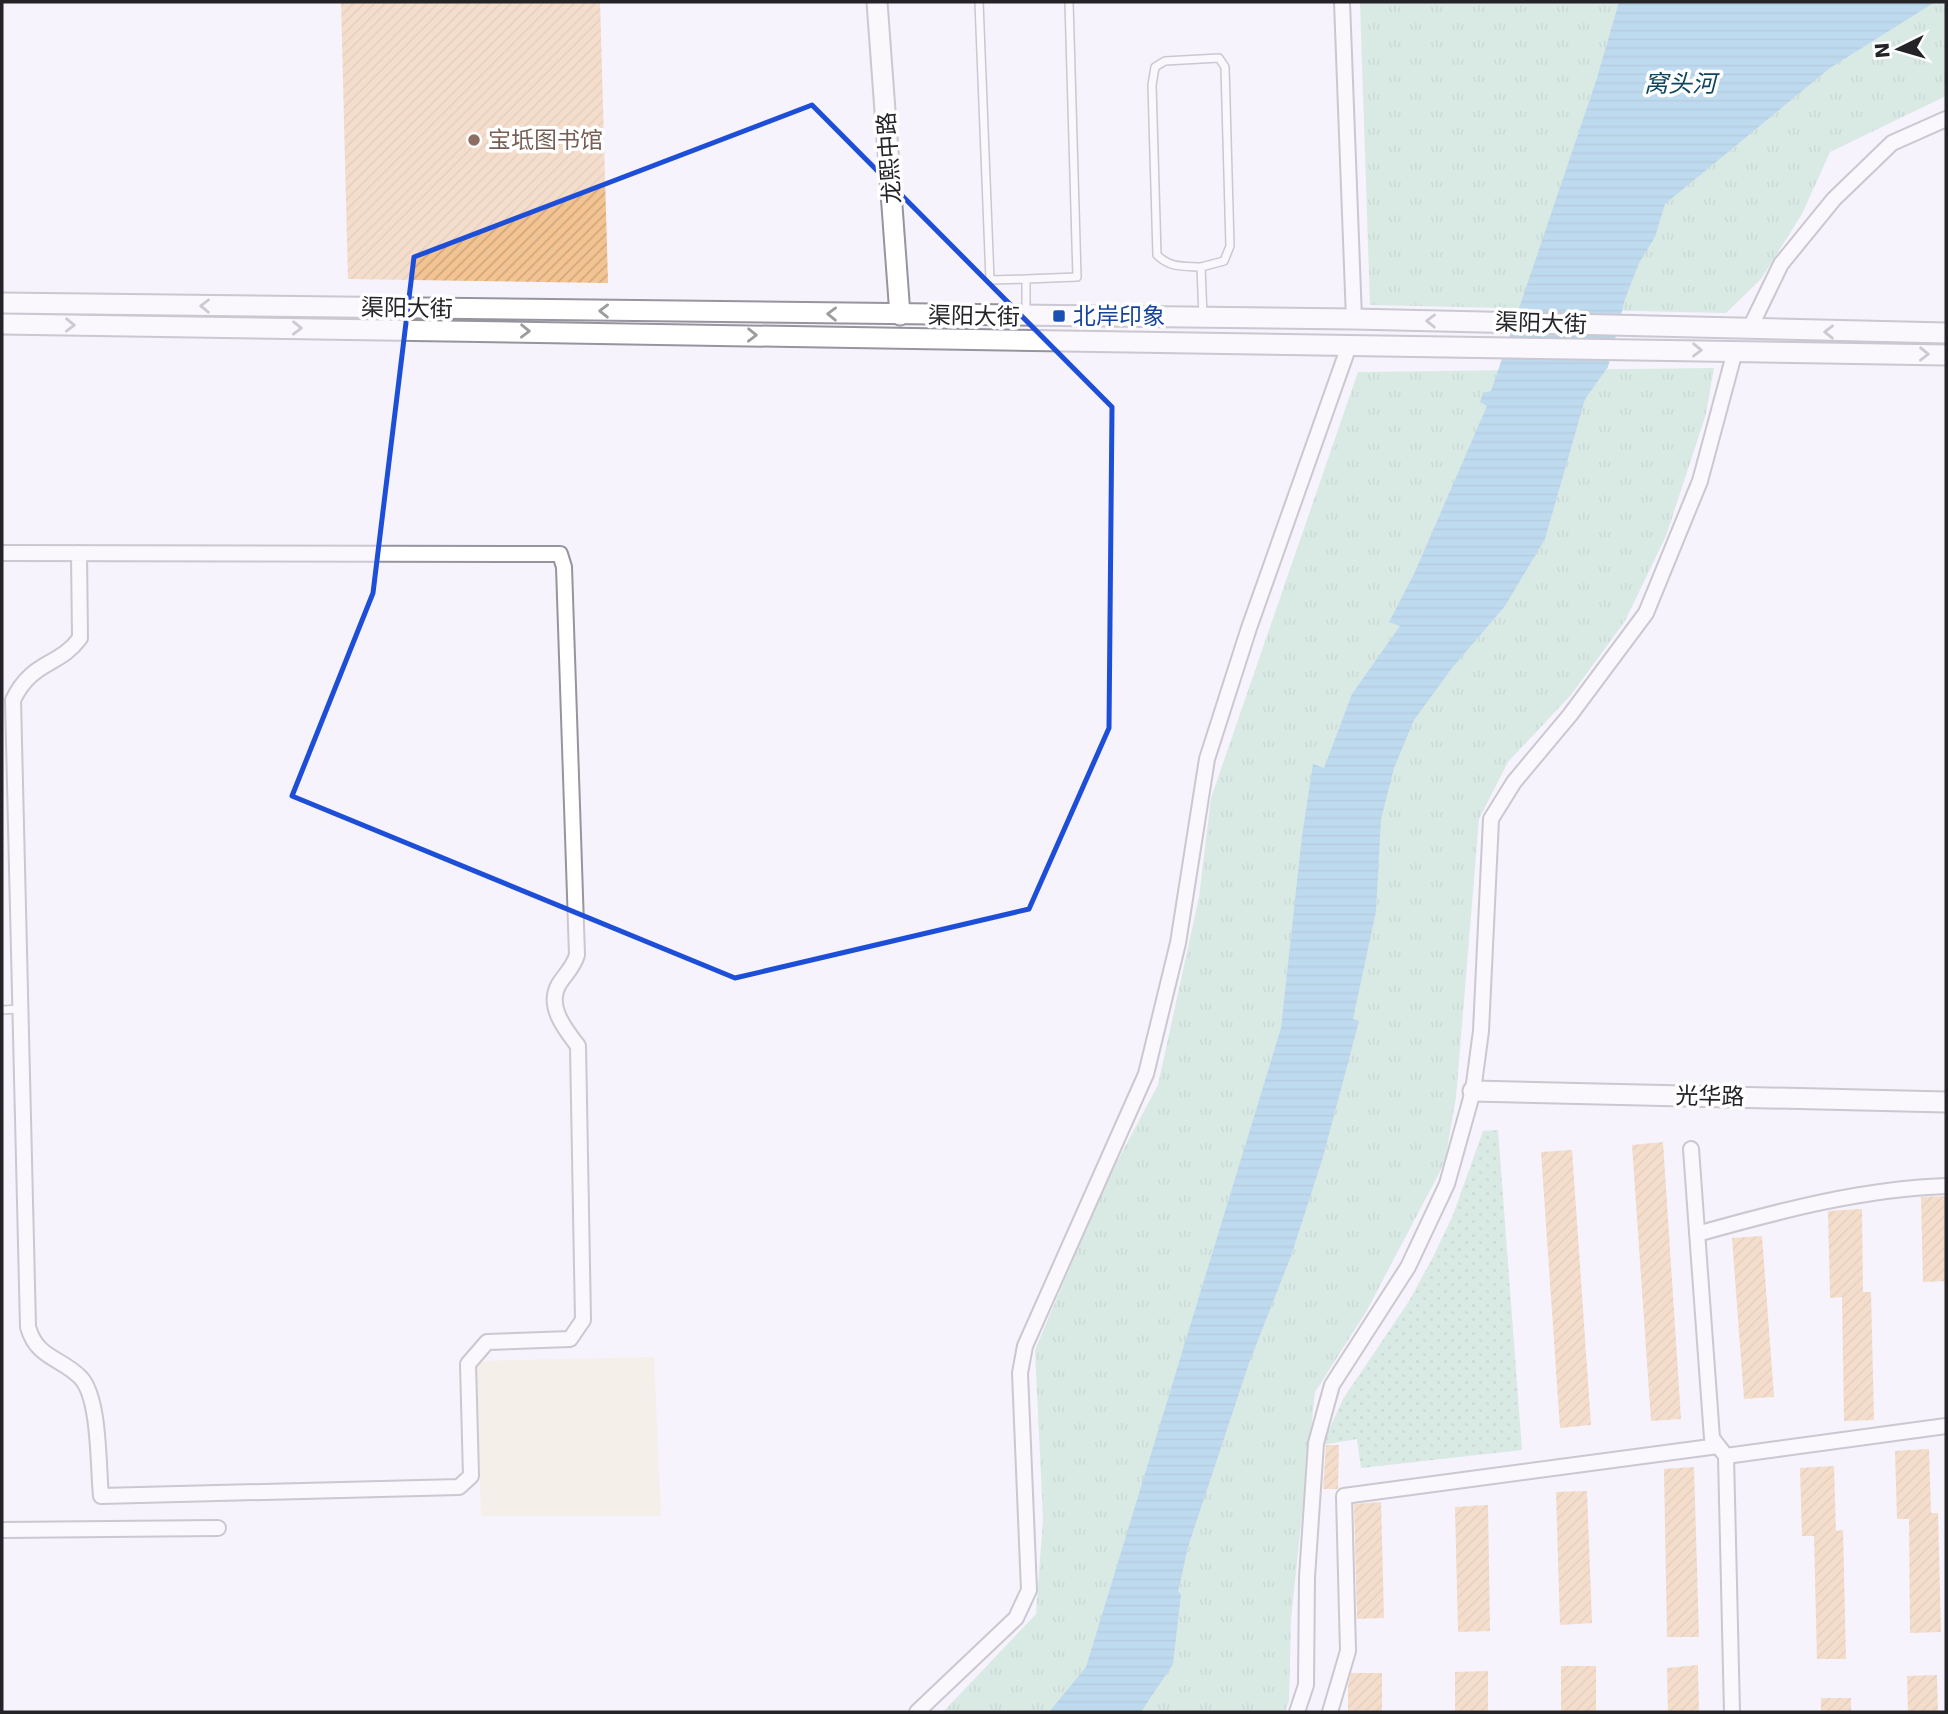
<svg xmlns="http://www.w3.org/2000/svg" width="1948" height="1714" viewBox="0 0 1948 1714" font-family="'DejaVu Sans','Noto Sans SC',sans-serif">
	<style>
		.education { fill: #f3ead5 }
		.grass { fill: url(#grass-dots) }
		.park { fill: url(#park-tufts) }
		.water { fill: url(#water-rules) }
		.building { fill: url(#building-hatch) }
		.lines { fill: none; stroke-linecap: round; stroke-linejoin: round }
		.lane-casing { stroke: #97949d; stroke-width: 10 }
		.street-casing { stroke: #97949d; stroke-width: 18 }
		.secondary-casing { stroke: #97949d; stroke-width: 23 }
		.lane { stroke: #fff; stroke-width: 7 }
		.street { stroke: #fff; stroke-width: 14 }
		.secondary { stroke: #fff; stroke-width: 19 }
		.oneway { stroke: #9c9c9e }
		.marked { fill: none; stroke: #1d4ed8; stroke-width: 5; stroke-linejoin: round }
		.education-dot { fill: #8d6e63; stroke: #fff; stroke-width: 2.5 }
		.transit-dot { fill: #1a4fb4; stroke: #fff; stroke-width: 2.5 }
		.labels { text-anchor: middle; stroke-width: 7; stroke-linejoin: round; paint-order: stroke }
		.education-label { font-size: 23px; fill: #785e54; stroke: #fff; text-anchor: start }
		.street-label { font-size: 23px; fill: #242327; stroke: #fff }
		.transit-label { font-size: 23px; fill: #164399; stroke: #fff; text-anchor: start }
		.water-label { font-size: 24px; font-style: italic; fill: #0c455d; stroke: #fff }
	</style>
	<defs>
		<pattern id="grass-dots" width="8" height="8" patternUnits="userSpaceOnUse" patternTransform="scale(1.75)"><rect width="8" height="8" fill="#b6dfc9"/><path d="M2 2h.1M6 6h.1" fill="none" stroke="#9cbfad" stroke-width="1.8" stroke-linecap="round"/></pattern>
		<pattern id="park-tufts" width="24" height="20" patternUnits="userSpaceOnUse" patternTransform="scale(1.75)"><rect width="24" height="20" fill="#b6dfc9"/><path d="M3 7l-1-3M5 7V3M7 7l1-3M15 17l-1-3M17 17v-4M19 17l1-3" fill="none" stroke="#9cbfad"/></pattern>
		<pattern id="water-rules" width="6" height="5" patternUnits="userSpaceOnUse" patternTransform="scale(1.75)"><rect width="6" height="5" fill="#7bbde1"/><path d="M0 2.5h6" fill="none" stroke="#6aa2c1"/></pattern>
		<pattern id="building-hatch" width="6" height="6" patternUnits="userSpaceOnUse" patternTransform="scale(1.75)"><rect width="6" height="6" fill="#f3c491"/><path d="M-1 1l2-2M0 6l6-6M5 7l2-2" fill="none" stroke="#d0a87d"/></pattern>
	</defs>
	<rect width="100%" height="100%" fill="#f6f3fc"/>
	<path class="education" d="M654,1357L661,1516H481L476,1361Z"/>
	<path class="grass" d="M1498,1130L1522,1450L1361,1468L1357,1439L1322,1445L1343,1399L1409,1301L1433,1257L1453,1215L1483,1131Z"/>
	<path class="park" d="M1360,2H1946V96L1830,152L1802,214L1761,279L1726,313L1370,305Z
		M1714,368L1706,414L1666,536L1625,621L1571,695L1508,762L1479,819L1456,1097L1445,1162L1366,1312L1315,1392L1291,1619L1289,1701L1285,1712H943L1036,1614L1043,1519L1035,1350L1105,1184L1158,1085L1199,897L1211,798L1358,372Z"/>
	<path class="water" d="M1619,2H1935L1830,68L1665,204L1655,237L1639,263L1625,299L1608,367L1585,399L1545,539L1505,606L1452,668L1414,720L1394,768L1381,819L1376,911L1353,1019L1359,1021L1323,1157L1291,1256L1249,1363L1188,1547L1178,1592L1181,1594L1173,1664L1141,1712H1049L1086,1667L1281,1028L1302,836L1313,764L1324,768L1352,694L1400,626L1389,622L1414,574L1487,406L1480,402L1483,393L1491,391L1596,81Z"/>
	<path class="building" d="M341,2H600L608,283L348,279Z
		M1663,1142L1681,1419L1651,1421L1632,1145Z
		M1572,1150L1591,1425L1560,1428L1541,1152Z
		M1946,1196V1281L1923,1282L1921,1197Z
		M1862,1209L1863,1292H1871L1874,1420L1844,1421L1842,1297L1830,1298L1828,1211Z
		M1762,1236L1774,1397L1744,1399L1732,1238Z
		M1326,1445H1339L1338,1489H1323Z
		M1929,1449L1931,1513H1938L1941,1632L1910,1633L1909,1519H1897L1895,1451Z
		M1834,1466L1836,1531L1843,1530L1846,1659H1817L1814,1536H1802L1800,1468Z
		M1694,1467L1699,1637H1667L1664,1469Z
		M1587,1491L1592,1623L1560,1625L1556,1492Z
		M1381,1502L1384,1618L1357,1619L1354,1504Z
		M1488,1505L1490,1631L1458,1632L1455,1507Z
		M1698,1665L1699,1712H1668L1667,1668Z
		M1561,1666H1596V1712H1561Z
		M1488,1671V1712H1455V1672Z
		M1351,1673H1382V1712H1348V1686Z
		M1937,1675L1938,1712H1908L1907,1676Z
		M1821,1698H1851V1712H1821Z"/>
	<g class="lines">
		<defs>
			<path id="lane" d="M979,2L990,280L1026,279V312
				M1201,267C1183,266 1170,268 1157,255L1152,85L1155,67L1165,61L1219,58L1225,67L1230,246L1224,261L1201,267L1203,317
				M1026,279L1077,277L1069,2
				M2,1010L20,1009"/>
			<path id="street" d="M1342,2L1354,319
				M1749,330L1781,264L1834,199L1892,143L1946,119
				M2,553L560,554L564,567L577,955C573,968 566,973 559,984C546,1006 565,1029 578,1046L583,1320L570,1339L487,1342L468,1364L471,1476L459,1487L101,1496C98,1467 100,1399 81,1378C61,1357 37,1359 28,1327L13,700C32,660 59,667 80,638L79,553
				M1691,1149L1712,1438L1726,1456L1732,1712
				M1697,1234C1779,1211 1861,1189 1946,1186
				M1726,1456L1946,1426
				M2,1530L218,1528
				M917,1712L1016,1618L1029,1590L1020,1373L1025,1346L1146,1074L1178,943L1207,759L1249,628L1350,343
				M1297,1712L1306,1685L1307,1577L1316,1443L1332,1385L1408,1267L1447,1184L1473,1091L1481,1031L1491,819L1514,782L1570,715L1646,613L1700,481L1735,351
				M1330,1712L1348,1651L1344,1496L1718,1446"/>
			<path id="secondary" d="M877,2L900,315
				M2,303L1354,319L1946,333
				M2,324L1946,355
				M1473,1091L1946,1102"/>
		</defs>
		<use href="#lane" class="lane-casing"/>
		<use href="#street" class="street-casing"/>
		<use href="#secondary" class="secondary-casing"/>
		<use href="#lane" class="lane"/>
		<use href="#street" class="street"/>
		<use href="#secondary" class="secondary"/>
	</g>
	<defs><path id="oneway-chevron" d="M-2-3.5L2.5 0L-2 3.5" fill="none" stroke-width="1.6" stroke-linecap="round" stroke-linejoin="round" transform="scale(1.75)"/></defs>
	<g class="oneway">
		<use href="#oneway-chevron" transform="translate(205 306) rotate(-179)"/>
		<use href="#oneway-chevron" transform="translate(604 311) rotate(-179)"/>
		<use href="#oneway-chevron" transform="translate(832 314) rotate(-179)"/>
		<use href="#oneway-chevron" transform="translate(1431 321) rotate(-179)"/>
		<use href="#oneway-chevron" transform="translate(70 325) rotate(1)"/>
		<use href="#oneway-chevron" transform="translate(297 328) rotate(1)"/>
		<use href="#oneway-chevron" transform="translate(525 331) rotate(1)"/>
		<use href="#oneway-chevron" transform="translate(1829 332) rotate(-179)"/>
		<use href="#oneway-chevron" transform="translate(752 335) rotate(1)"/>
		<use href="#oneway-chevron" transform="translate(1697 350) rotate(1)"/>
		<use href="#oneway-chevron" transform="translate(1924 354) rotate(1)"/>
	</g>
	<path d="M0 0H1948V1714H0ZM812,105L1112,407L1109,728L1029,909L735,978L292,796L373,593L414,257Z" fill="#f6f3fc" fill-opacity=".55" fill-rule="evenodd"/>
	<path class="marked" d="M812,105L1112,407L1109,728L1029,909L735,978L292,796L373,593L414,257Z"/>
	<circle class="education-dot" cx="474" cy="140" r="7"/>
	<rect class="transit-dot" x="1052" y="309" width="14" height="14" rx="3.5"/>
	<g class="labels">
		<g class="education-label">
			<text x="488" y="148">宝坻图书馆</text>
		</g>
		<g class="street-label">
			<text transform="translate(889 158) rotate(-94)" y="8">龙熙中路</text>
			<text transform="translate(407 308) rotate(1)" y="8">渠阳大街</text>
			<text transform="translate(974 316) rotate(1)" y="8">渠阳大街</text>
			<text transform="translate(1541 323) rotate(2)" y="8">渠阳大街</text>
			<text transform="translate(1710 1096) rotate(1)" y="8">光华路</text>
		</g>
		<g class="transit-label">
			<text x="1073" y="324">北岸印象</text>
		</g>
		<g class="water-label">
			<text x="1680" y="92">窝头河</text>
		</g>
	</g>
	<rect width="1948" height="1714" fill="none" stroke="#242327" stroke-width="7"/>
	<g transform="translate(1899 49) rotate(265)" stroke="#ffffff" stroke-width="5" paint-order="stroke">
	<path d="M0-5L12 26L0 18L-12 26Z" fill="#242327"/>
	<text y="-10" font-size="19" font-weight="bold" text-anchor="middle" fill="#242327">N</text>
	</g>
</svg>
